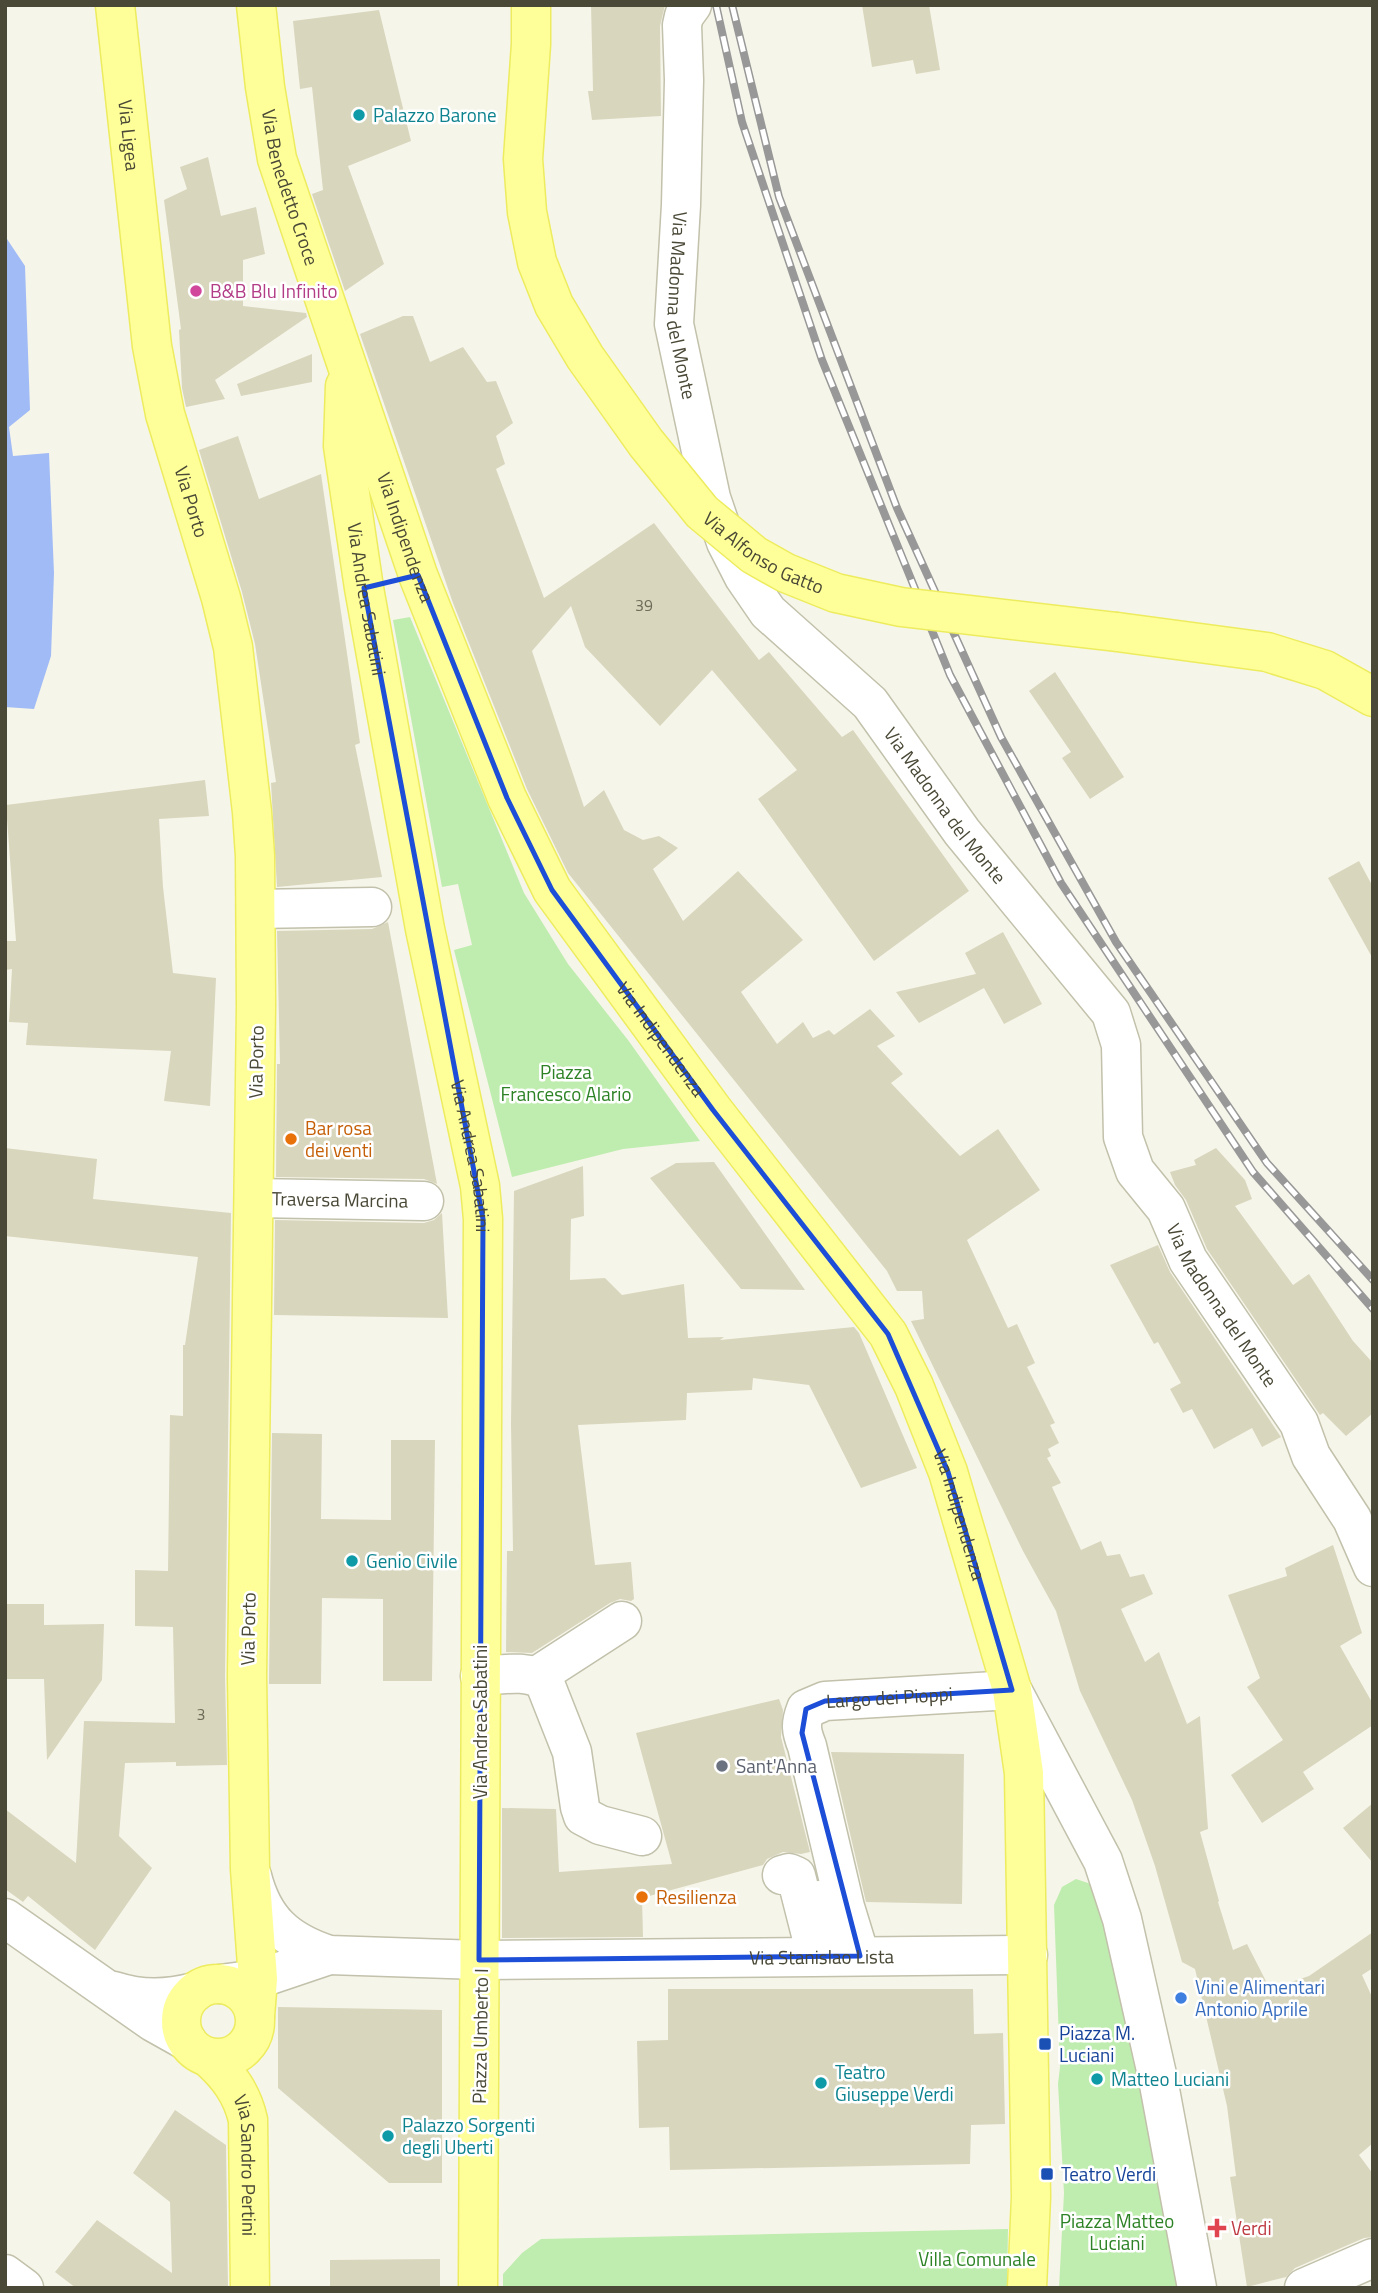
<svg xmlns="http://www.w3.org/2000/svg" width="1378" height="2293" viewBox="0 0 1378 2293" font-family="'Titillium Web',sans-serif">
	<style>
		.green { fill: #bfedaf }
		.water { fill: #a1bbf6 }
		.building { fill: #d8d6bd }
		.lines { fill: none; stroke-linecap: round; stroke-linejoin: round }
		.minor-casing { stroke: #c2c1ab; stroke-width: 41 }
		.major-casing { stroke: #edec5f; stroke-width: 41 }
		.minor { stroke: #fff; stroke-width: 38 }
		.major { stroke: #feff99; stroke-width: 38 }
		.rail-casing { stroke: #989898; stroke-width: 8 }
		.rail { stroke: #fff; stroke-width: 5; stroke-dasharray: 16; stroke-linecap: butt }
		.major-bridge-casing { stroke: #edec5f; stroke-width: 41; stroke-linecap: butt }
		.major-bridge { stroke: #feff99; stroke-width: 38 }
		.marked { fill: none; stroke: #1d4ed8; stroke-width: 5; stroke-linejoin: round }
		.culture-dot { fill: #0f9aa8; stroke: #fff; stroke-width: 2.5 }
		.hotel-dot { fill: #d1479c; stroke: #fff; stroke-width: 2.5 }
		.food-dot { fill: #e8710a; stroke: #fff; stroke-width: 2.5 }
		.worship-dot { fill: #6b7280; stroke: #fff; stroke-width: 2.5 }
		.shop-dot { fill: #3f7fe0; stroke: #fff; stroke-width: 2.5 }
		.transit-dot { fill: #1a4fb4; stroke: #fff; stroke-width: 2.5 }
		.health-dot { fill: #e0444e; stroke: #fff; stroke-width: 2.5 }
		.labels { text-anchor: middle; stroke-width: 5; stroke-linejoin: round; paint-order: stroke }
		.number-label { font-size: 16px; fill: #6e6c58 }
		.culture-label { font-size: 19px; fill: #0d838f; stroke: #fff; text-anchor: start }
		.street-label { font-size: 19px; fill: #4a4836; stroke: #fff }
		.hotel-label { font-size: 19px; fill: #b23c85; stroke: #fff; text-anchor: start }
		.park-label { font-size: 19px; fill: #2c8224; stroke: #fff }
		.food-label { font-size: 19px; fill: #c56008; stroke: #fff; text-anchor: start }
		.worship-label { font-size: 19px; fill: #5b616d; stroke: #fff; text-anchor: start }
		.shop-label { font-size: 19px; fill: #366cbe; stroke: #fff; text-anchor: start }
		.transit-label { font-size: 19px; fill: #164399; stroke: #fff; text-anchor: start }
		.health-label { font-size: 19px; fill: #be3a42; stroke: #fff; text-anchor: start }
	</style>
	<rect width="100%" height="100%" fill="#f6f5e9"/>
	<path class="green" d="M410,617L524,893L568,964L628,1040L700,1141L623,1149L512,1177L454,950L472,945L458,884L442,887L393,620Z
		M1076,1879L1091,1884L1102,1907L1183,2288H1059L1064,2193L1058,2084L1060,2067L1054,1905L1062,1887Z
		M1008,2229L1007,2288H503V2274L522,2253L541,2239Z"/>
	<path class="water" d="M5,236L25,266L30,410L9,427L13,456L49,453L54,573L51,656L34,709L5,707Z"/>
	<path class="building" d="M591,5H665L660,26L661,116L592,120L588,91H593Z
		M862,5H929L940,70L916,74L913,60L872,67Z
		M379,10L411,141L348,166L384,264L345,291L312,194L323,190L312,87L300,89L293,21Z
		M208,157L221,216L256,207L265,254L243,260V306L306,313L307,317L215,380L225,399L186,407L182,388L179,330L181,329L164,200L187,189L180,167Z
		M403,316H413L430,362L463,347L487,382L496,381L513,423L496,436L505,464L496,469L544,598L654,523L759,660L769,652L842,737L853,730L969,891L874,961L758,799L797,770L712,670L660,726L585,647L571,606L532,651L584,807L604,790L624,830L643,840L659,836L678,848L653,869L683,921L738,871L803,940L741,992L777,1044L803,1022L813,1038L829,1030L834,1035L870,1009L895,1036L877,1046L903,1074L891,1083L960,1156L998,1129L1040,1190L967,1240L1008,1328L1017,1324L1035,1363L1027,1367L1055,1423L1050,1425L1059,1443L1048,1449L1051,1456L1047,1458L1061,1483L1052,1487L1081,1550L1101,1541L1107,1556L1120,1554L1130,1577L1144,1574L1153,1594L1121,1609L1145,1662L1159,1652L1187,1724L1200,1716L1208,1829L1200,1832L1219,1901L1218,1902L1233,1950L1247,1944L1270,1989L1309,1976L1373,1932V1968L1362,1975L1373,1999V2143L1359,2155L1373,2174V2237L1364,2238L1295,2268L1286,2277L1247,2287L1230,2177L1236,2176L1227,2106L1195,1969L1182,1962L1155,1866L1132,1800L1080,1691L1056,1611L1023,1551L911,1321L924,1319L922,1291H897L887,1271L568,873L527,789L453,603L360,334Z
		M312,354V382L241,396L237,384Z
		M238,436L259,499L321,474L360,743L355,745L382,877L277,887L271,783L276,782L255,644L242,592L199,450Z
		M1055,672L1124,777L1090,799L1062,758L1071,752L1029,691Z
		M205,780L209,816L159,819L163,887L173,973L216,978L210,1106L164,1101L171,1051L26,1045L28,1023L9,1022L12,969L5,970V941H16L6,805Z
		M1359,861L1373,887V959L1328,878Z
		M388,922L437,1184L424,1179L276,1177L277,1064H280L277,931L372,929Z
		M1003,932L1042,1004L1004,1024L984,988L919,1023L896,992L976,974L965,953Z
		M5,1148L97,1159L93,1199L231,1213L225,1676L227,1765L176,1766V1762L125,1763L119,1836L152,1868L95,1950L28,1896L23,1902L5,1889V1809L76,1863L84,1721L175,1723L173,1627L135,1626V1570L168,1571L170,1415L183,1416V1345H185L198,1257L5,1236Z
		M1216,1148L1245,1180L1252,1199L1235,1206L1293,1285L1309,1274L1353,1341L1373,1363V1413L1346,1436L1323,1413L1320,1415L1207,1249L1186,1200L1175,1185L1170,1172L1196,1165L1194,1160Z
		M714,1162L805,1290L741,1289L650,1178L676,1163Z
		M583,1166L584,1216L571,1219L570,1280L605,1278L622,1295L684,1284L688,1338L724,1337L720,1340L854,1327L859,1333L917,1468L861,1488L809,1385L753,1378L752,1390L687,1393L686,1420L578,1425L595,1565L631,1562L634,1599L631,1601L620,1599L610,1603L532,1653L506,1652L507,1551H513L511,1424L514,1191Z
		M442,1213L448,1318L274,1315L275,1220L424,1223L434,1220Z
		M1158,1245L1170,1272L1281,1437L1262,1447L1252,1428L1214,1449L1192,1409L1183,1413L1170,1389L1181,1383L1158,1342L1154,1344L1110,1265Z
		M272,1433L322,1434L321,1519L391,1520V1440H435L432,1681H383V1599L322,1598L321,1684H269Z
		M1333,1545L1362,1633L1340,1646L1373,1704V1725L1303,1772L1314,1789L1262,1823L1231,1775L1283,1740L1247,1687L1260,1678L1228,1595L1287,1576L1285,1568Z
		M5,1604H44V1625L104,1624L102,1680L47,1760L44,1679H5Z
		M779,1699L783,1710L781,1737L810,1852L801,1854L783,1852L767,1859L763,1865L642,1898L643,1937L502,1938V1808L556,1809L559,1872L672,1864L636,1733Z
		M831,1752L964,1754L962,1904L866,1902Z
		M1373,1803V1863L1343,1828Z
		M668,1989H973L974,2034L1003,2033L1005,2124L971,2125L970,2164L670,2170L669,2127L639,2128L637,2041L668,2040Z
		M278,2007L442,2010V2183H389L278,2088Z
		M175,2110L226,2145L228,2288H76L55,2272L97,2220L172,2273L170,2202L133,2173Z
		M440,2259V2288H330V2260Z"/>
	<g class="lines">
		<defs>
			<g id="minor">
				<path id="s1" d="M692,5L684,16L682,25L684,80L681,205L674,324L711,498L726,542L744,577L768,612L870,703L962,832L1111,1013L1121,1045L1123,1137L1135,1171L1166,1209L1188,1260L1299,1423L1311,1456L1352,1519L1373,1567"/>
				<path d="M256,909L372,907"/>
				<path id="s2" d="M254,1198L424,1201"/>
				<path d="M480,1676C501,1675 527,1669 544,1681L572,1752L580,1807L583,1816L600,1825L642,1836"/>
				<path d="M537,1676L622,1621"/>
				<path d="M782,1875L789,1873L796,1876L811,1935L825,1932L819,1900"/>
				<path id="s3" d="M252,1876C263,1920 286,1941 329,1955L479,1960L1028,1955"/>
				<path d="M5,1918L153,2022L187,2041"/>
				<path id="s4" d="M860,1956L845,1907L807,1746C801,1731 800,1724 806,1709L825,1701L1012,1690L1103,1861L1122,1919L1158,2079L1197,2288"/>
				<path d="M220,1984L258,1979L329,1955"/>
				<path d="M114,1991C142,2000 167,1999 195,1992"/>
				<path d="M5,2274L24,2288"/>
				<path d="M1304,2288L1373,2258"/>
			</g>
			<g id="major">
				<path id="s5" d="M115,5L152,346L165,414L221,598L233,647L252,812L255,856L256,1006L247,1676L250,1869L258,1979L255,2016"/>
				<path id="s6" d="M256,5L265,87L277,159L418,575L507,798L552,890L713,1110L888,1334L914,1386L948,1472L1012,1690L1024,1773L1031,2197L1027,2288"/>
				<path id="s7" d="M345,386L343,446L364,588L425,929L480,1186L483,1219L478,2288"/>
				<path d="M1117,632L1267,652L1325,670L1373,697"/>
				<circle cx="218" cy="2021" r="37"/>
				<path id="s8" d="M208,2057C228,2075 242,2093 248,2120L250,2288"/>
			</g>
		</defs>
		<use href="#minor" class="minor-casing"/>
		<use href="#major" class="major-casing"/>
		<use href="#minor" class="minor"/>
		<use href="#major" class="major"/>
		<defs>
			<path id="rail" d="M716,5L742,122L822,360L950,675L1061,883L1253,1172L1373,1309
				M732,5L779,197L897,508L1001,737L1116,942L1267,1163L1373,1280"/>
		</defs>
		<use href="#rail" class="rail-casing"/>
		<use href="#rail" class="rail"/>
		<defs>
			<g id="major-bridge">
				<path id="s9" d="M531,5V44L523,159L527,212L537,262L554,305L585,357L646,443L702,512L754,555L786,573L836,593L901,607L1117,632"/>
			</g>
		</defs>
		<use href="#major-bridge" class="major-bridge-casing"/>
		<use href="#major-bridge" class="major-bridge"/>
	</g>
	<path class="marked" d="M418,575L507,798L552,890L713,1110L888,1334L948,1472L1012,1690L825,1701L806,1709L802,1733L860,1956L479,1960L483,1219L364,588Z"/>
	<g class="culture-dot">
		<circle cx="359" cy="115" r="7"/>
		<circle cx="352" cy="1561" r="7"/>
		<circle cx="1097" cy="2079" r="7"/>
		<circle cx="821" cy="2083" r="7"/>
		<circle cx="388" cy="2136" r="7"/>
	</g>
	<circle class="hotel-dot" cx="196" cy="291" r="7"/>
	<g class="food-dot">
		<circle cx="291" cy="1139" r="7"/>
		<circle cx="642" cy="1897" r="7"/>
	</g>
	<circle class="worship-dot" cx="722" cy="1766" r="7"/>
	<circle class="shop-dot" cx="1181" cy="1998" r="7"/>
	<g class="transit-dot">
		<rect x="1038" y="2037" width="14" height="14" rx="3.5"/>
		<rect x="1040" y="2167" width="14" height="14" rx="3.5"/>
	</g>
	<path class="health-dot" d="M1213.5 2217.5h7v7h7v7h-7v7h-7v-7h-7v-7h7z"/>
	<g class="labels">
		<g class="number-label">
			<text x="644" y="611">39</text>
			<text x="201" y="1720">3</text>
		</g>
		<g class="culture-label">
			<text x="373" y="122">Palazzo Barone</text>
			<text x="366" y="1568">Genio Civile</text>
			<text x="835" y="2079">Teatro<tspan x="835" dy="22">Giuseppe Verdi</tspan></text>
			<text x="1111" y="2086">Matteo Luciani</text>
			<text x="402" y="2132">Palazzo Sorgenti<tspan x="402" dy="22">degli Uberti</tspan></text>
		</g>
		<g class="street-label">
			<text dy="7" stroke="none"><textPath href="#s5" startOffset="131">Via Ligea</textPath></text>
			<text dy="7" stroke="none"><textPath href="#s6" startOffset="186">Via Benedetto Croce</textPath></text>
			<text dy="7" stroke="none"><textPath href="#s1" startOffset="304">Via Madonna del Monte</textPath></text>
			<text dy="7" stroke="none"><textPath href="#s5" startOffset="504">Via Porto</textPath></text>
			<text dy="7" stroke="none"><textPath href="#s6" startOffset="555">Via Indipendenza</textPath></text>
			<text dy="7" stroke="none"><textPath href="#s9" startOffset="634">Via Alfonso Gatto</textPath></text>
			<text dy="7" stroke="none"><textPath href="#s7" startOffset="215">Via Andrea Sabatini</textPath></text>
			<text dy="7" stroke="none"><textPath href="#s1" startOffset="892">Via Madonna del Monte</textPath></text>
			<text dy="7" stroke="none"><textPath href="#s6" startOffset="1122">Via Indipendenza</textPath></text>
			<text transform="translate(256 1062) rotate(-89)" y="7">Via Porto</text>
			<text dy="7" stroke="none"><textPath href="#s7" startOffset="782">Via Andrea Sabatini</textPath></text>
			<text dy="7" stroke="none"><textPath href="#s2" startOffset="86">Traversa Marcina</textPath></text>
			<text dy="7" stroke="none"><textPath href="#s1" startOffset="1480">Via Madonna del Monte</textPath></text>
			<text dy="7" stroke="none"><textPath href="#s6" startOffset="1689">Via Indipendenza</textPath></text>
			<text transform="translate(248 1629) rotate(-89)" y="7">Via Porto</text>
			<text dy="7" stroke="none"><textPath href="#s4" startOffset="340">Largo dei Pioppi</textPath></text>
			<text transform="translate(480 1722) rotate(-90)" y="7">Via Andrea Sabatini</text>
			<text dy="7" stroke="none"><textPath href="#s3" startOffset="609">Via Stanislao Lista</textPath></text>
			<text transform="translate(480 2036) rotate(-89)" y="7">Piazza Umberto I</text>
			<text dy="7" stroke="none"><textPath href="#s8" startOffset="121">Via Sandro Pertini</textPath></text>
		</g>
		<g class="hotel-label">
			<text x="210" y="298">B&amp;B Blu Infinito</text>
		</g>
		<g class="park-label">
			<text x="566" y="1079">Piazza<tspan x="566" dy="22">Francesco Alario</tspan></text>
			<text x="1117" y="2228">Piazza Matteo<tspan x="1117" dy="22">Luciani</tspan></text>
			<text x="977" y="2266">Villa Comunale</text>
		</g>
		<g class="food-label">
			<text x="305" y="1135">Bar rosa<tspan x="305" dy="22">dei venti</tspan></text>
			<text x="656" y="1904">Resilienza</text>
		</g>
		<g class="worship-label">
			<text x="736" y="1773">Sant'Anna</text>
		</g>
		<g class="shop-label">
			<text x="1195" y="1994">Vini e Alimentari<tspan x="1195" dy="22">Antonio Aprile</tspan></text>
		</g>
		<g class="transit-label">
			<text x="1059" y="2040">Piazza M.<tspan x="1059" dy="22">Luciani</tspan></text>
			<text x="1061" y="2181">Teatro Verdi</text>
		</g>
		<g class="health-label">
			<text x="1231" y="2235">Verdi</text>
		</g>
	</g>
	<rect width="1378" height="2293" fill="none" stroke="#4a4836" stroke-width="14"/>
</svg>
